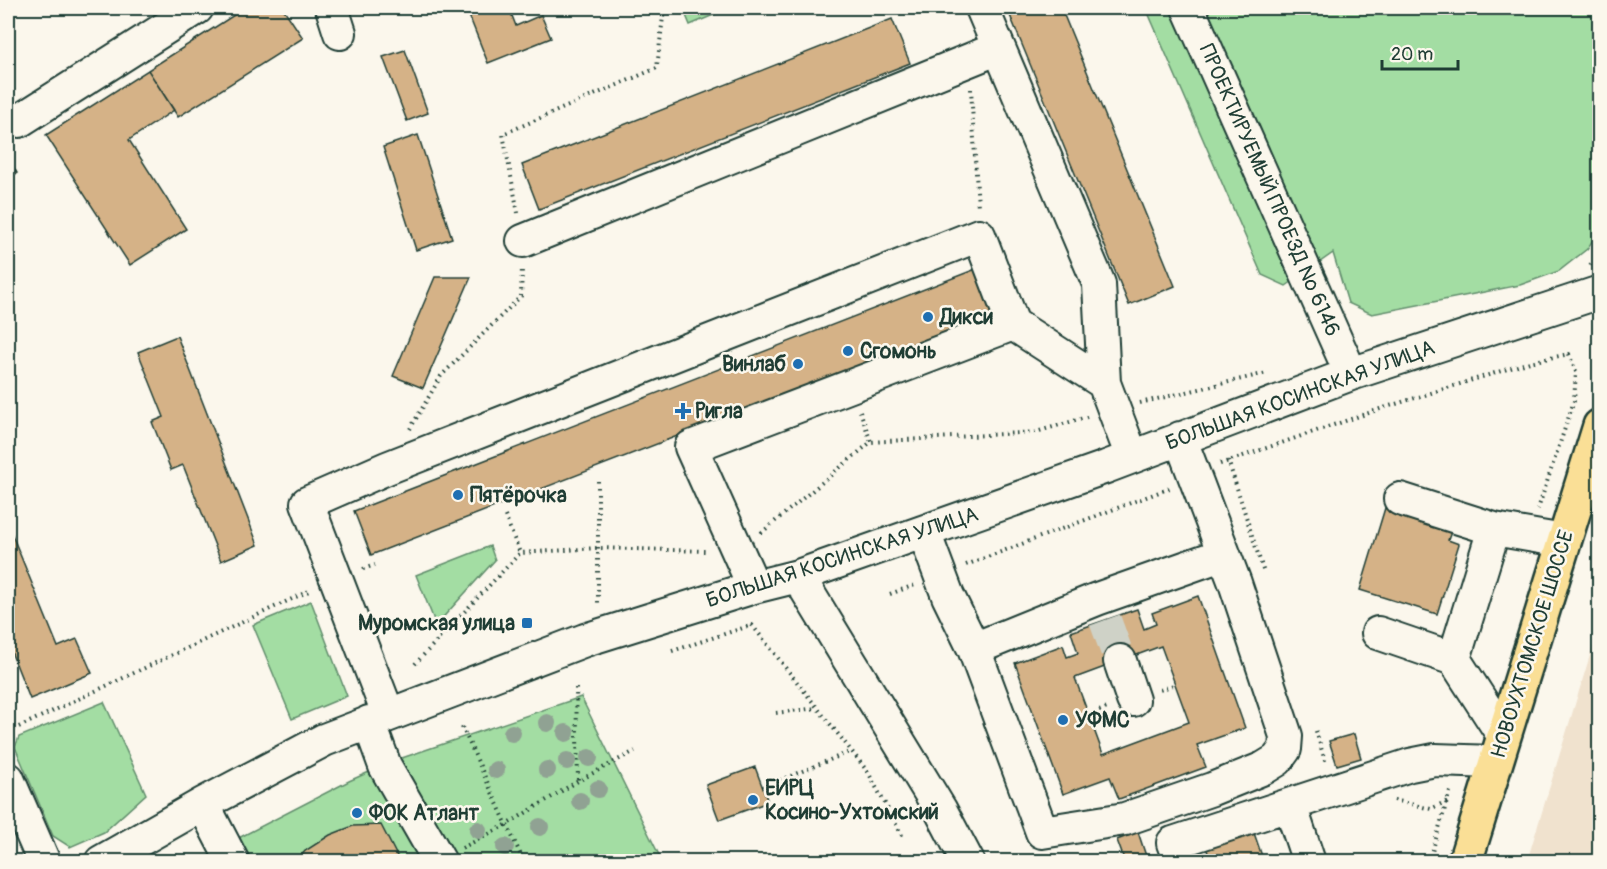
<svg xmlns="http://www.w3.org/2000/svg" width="1607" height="869" viewBox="0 0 1607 869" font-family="Pangolin,sans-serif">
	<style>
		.built { fill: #f0e2ce }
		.green { fill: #a3dda3; stroke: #618d6c; stroke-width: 1.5 }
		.building { fill: #d5b287; stroke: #1f3d34; stroke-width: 1.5; fill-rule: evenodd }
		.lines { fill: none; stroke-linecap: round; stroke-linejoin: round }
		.minor-tunnel { stroke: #cfd2c7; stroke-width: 32; stroke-dasharray: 32 16; stroke-linecap: butt }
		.minor-casing { stroke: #1f3d34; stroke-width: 36 }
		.major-casing { stroke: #1f3d34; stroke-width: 38 }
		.path { stroke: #1f3d34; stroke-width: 4; stroke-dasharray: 1.5 4.5; stroke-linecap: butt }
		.minor { stroke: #fbf7ec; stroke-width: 32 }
		.major { stroke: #fadf96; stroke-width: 33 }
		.tree { fill: #90a293 }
		.poi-dot { fill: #1f6fb2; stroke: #fbf7ec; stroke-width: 2 }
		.labels { text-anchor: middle; stroke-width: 5; stroke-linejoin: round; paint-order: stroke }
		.street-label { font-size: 21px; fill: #1f3d34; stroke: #fbf7ec }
		.poi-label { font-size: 21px; font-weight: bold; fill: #1f3d34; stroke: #fbf7ec; text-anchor: start }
	</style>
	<rect width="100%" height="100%" fill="#fbf7ec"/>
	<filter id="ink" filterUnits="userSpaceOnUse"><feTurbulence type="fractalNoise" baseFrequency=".0167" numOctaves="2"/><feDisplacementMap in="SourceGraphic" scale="12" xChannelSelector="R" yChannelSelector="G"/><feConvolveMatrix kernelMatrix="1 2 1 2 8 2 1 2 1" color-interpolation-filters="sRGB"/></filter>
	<g filter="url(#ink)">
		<path class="built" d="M1599,626V861H1527Z"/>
		<path class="green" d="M683,8H730L690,25Z
			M1146,8H1599V231L1587,249L1559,271L1520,285L1372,314L1348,303L1333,253L1286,286L1262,275Z
			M490,546L495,560L436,625L416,575Z
			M311,601L347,696L292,719L253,625Z
			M581,697L662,861L203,862L225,845L349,781L396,760Z
			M104,702L146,794L104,832L70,847L53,836L15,747L19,737Z"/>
		<path class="building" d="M245,8H283L303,38L178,117L148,70Z
			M481,8H509L516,26L541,15L551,38L488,63L468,13Z
			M1007,8H1061L1175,286L1129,305Z
			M892,19L910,63L539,209L522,165Z
			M405,50L428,113L407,121L383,57Z
			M148,70L174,110L129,140L186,229L130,265L46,135Z
			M418,135L452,238L416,250L383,147Z
			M8,158L17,173L8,179Z
			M976,269L994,313L371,555L354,511Z
			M435,277H471L423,388L393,376Z
			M177,336L258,545L221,561L183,465L171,470L152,422L164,417L138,352Z
			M1385,508L1452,529L1448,540L1459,544L1437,614L1360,590Z
			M8,525L58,647L77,639L92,673L30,699L8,644Z
			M1198,596L1245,728L1197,745L1206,767L1119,799L1110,777L1063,794L1015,663L1063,645L1067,657L1078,653L1071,632L1137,609L1144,629L1156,624L1152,613ZM1161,646L1189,722L1103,754L1075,678Z
			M1354,734L1361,758L1337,765L1329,741Z
			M755,767L768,802L719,820L706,785Z
			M381,825L400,862H296L305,851L330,835L353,826Z
			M1253,830L1264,862H1211L1206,847Z
			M1138,832L1148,862H1125L1117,840Z"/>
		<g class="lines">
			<path class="minor-tunnel" d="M1105,620L1120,661"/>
			<defs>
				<path id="minor" d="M332,8L340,33
					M982,8L1099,284L1104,383
					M1188,8L1351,374
					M19,121L197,8
					M523,241L999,48
					M1400,499L1494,529L1564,541
					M924,532L948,596L974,649L1042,832L1125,819L1212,789L1264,768L1277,760L1285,749L1286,736L1235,583L1180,438
					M798,576L940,809L968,862
					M754,587L691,447L1013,324
					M1378,633L1454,659L1503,735
					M974,649L1097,599L1224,554
					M1454,659L1494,529
					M1120,661L1133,700
					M388,714L307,503L387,468L979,235L1013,324L1104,383L1132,457
					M369,722L385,766L440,862
					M8,779L44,862
					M203,804L233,862
					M1290,805L1309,862
					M101,862L203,804L324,740L585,640L754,587L798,576L1106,467L1351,374L1600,292
					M1180,862L1173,843L1410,765L1435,760L1495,762"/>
				<path id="major" d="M1465,862L1600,426"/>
			</defs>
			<use href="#minor" class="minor-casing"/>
			<use href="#major" class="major-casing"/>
			<path class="path" d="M971,89L978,207
				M518,213L503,134L657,68L664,8
				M1590,265L1600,255
				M1140,403L1267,373
				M860,411L871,442
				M410,429L441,376L521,296L522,268
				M1228,460L1264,573
				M1220,464L1380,409L1530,362L1569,354L1576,372L1574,401L1538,509
				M598,481V606
				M505,516L520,553
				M761,533L871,442L1036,432L1087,417
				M966,565L1170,488
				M363,569L375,565
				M890,594L915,585
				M672,651L752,625L868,772L904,839
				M415,664L520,553L598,548L706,551
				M576,688L578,781
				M1160,690L1176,684
				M776,713L817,708
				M1088,715L1107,708
				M462,727L524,862
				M1316,731L1326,764
				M8,732L311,590
				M763,787L852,751
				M1394,800L1431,809L1447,801
				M462,848L506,825L578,781L635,751
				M183,857L186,862
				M1429,862L1451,788"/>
			<use href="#minor" class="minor"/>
			<use href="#major" class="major"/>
		</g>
		<g class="tree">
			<circle cx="547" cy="723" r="9"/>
			<circle cx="512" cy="733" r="9"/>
			<circle cx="566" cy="733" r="9"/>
			<circle cx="589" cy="758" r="9"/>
			<circle cx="567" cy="761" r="9"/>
			<circle cx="496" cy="770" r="9"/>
			<circle cx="547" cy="770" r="9"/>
			<circle cx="598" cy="789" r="9"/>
			<circle cx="580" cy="801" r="9"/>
			<circle cx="540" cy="827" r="9"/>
			<circle cx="478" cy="830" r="9"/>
			<circle cx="505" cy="847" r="9"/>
		</g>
	</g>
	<g class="poi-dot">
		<circle cx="928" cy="317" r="6"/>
		<circle cx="848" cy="351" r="6"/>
		<circle cx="798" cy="364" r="6"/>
		<path d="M680 402h6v6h6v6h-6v6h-6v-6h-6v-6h6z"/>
		<circle cx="458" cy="495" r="6"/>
		<rect x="521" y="617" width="12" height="12" rx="3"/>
		<circle cx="1063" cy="720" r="6"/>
		<circle cx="753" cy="800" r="6"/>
		<circle cx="357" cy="813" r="6"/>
	</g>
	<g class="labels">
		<g class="street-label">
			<text transform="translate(1270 190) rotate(66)" y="7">ПРОЕКТИРУЕМЫЙ ПРОЕЗД № 6146</text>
			<text transform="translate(1300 395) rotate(-20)" y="7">БОЛЬШАЯ КОСИНСКАЯ УЛИЦА</text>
			<text transform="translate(842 557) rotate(-18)" y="7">БОЛЬШАЯ КОСИНСКАЯ УЛИЦА</text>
			<text transform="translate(1532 644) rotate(-73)" y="7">НОВОУХТОМСКОЕ ШОССЕ</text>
		</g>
		<g class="poi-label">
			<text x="940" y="324">Дикси</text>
			<text x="860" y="358">Сгомонь</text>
			<text x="786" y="371" text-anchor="end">Винлаб</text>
			<text x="695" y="418">Ригла</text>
			<text x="470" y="502">Пятёрочка</text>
			<text x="515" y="630" text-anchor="end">Муромская улица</text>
			<text x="1075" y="727">УФМС</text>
			<text x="765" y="795">ЕИРЦ<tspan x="765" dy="24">Косино-Ухтомский</tspan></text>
			<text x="369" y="820">ФОК Атлант</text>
		</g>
	</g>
	<rect width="1607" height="869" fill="none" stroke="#fbf7ec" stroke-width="30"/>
	<rect x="15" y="15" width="1577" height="839" fill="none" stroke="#1f3d34" stroke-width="2" filter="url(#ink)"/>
	<path d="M1382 60v9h76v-9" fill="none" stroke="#1f3d34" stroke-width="3"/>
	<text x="1391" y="60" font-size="18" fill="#1f3d34" stroke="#fbf7ec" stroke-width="4.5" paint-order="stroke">20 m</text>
</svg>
